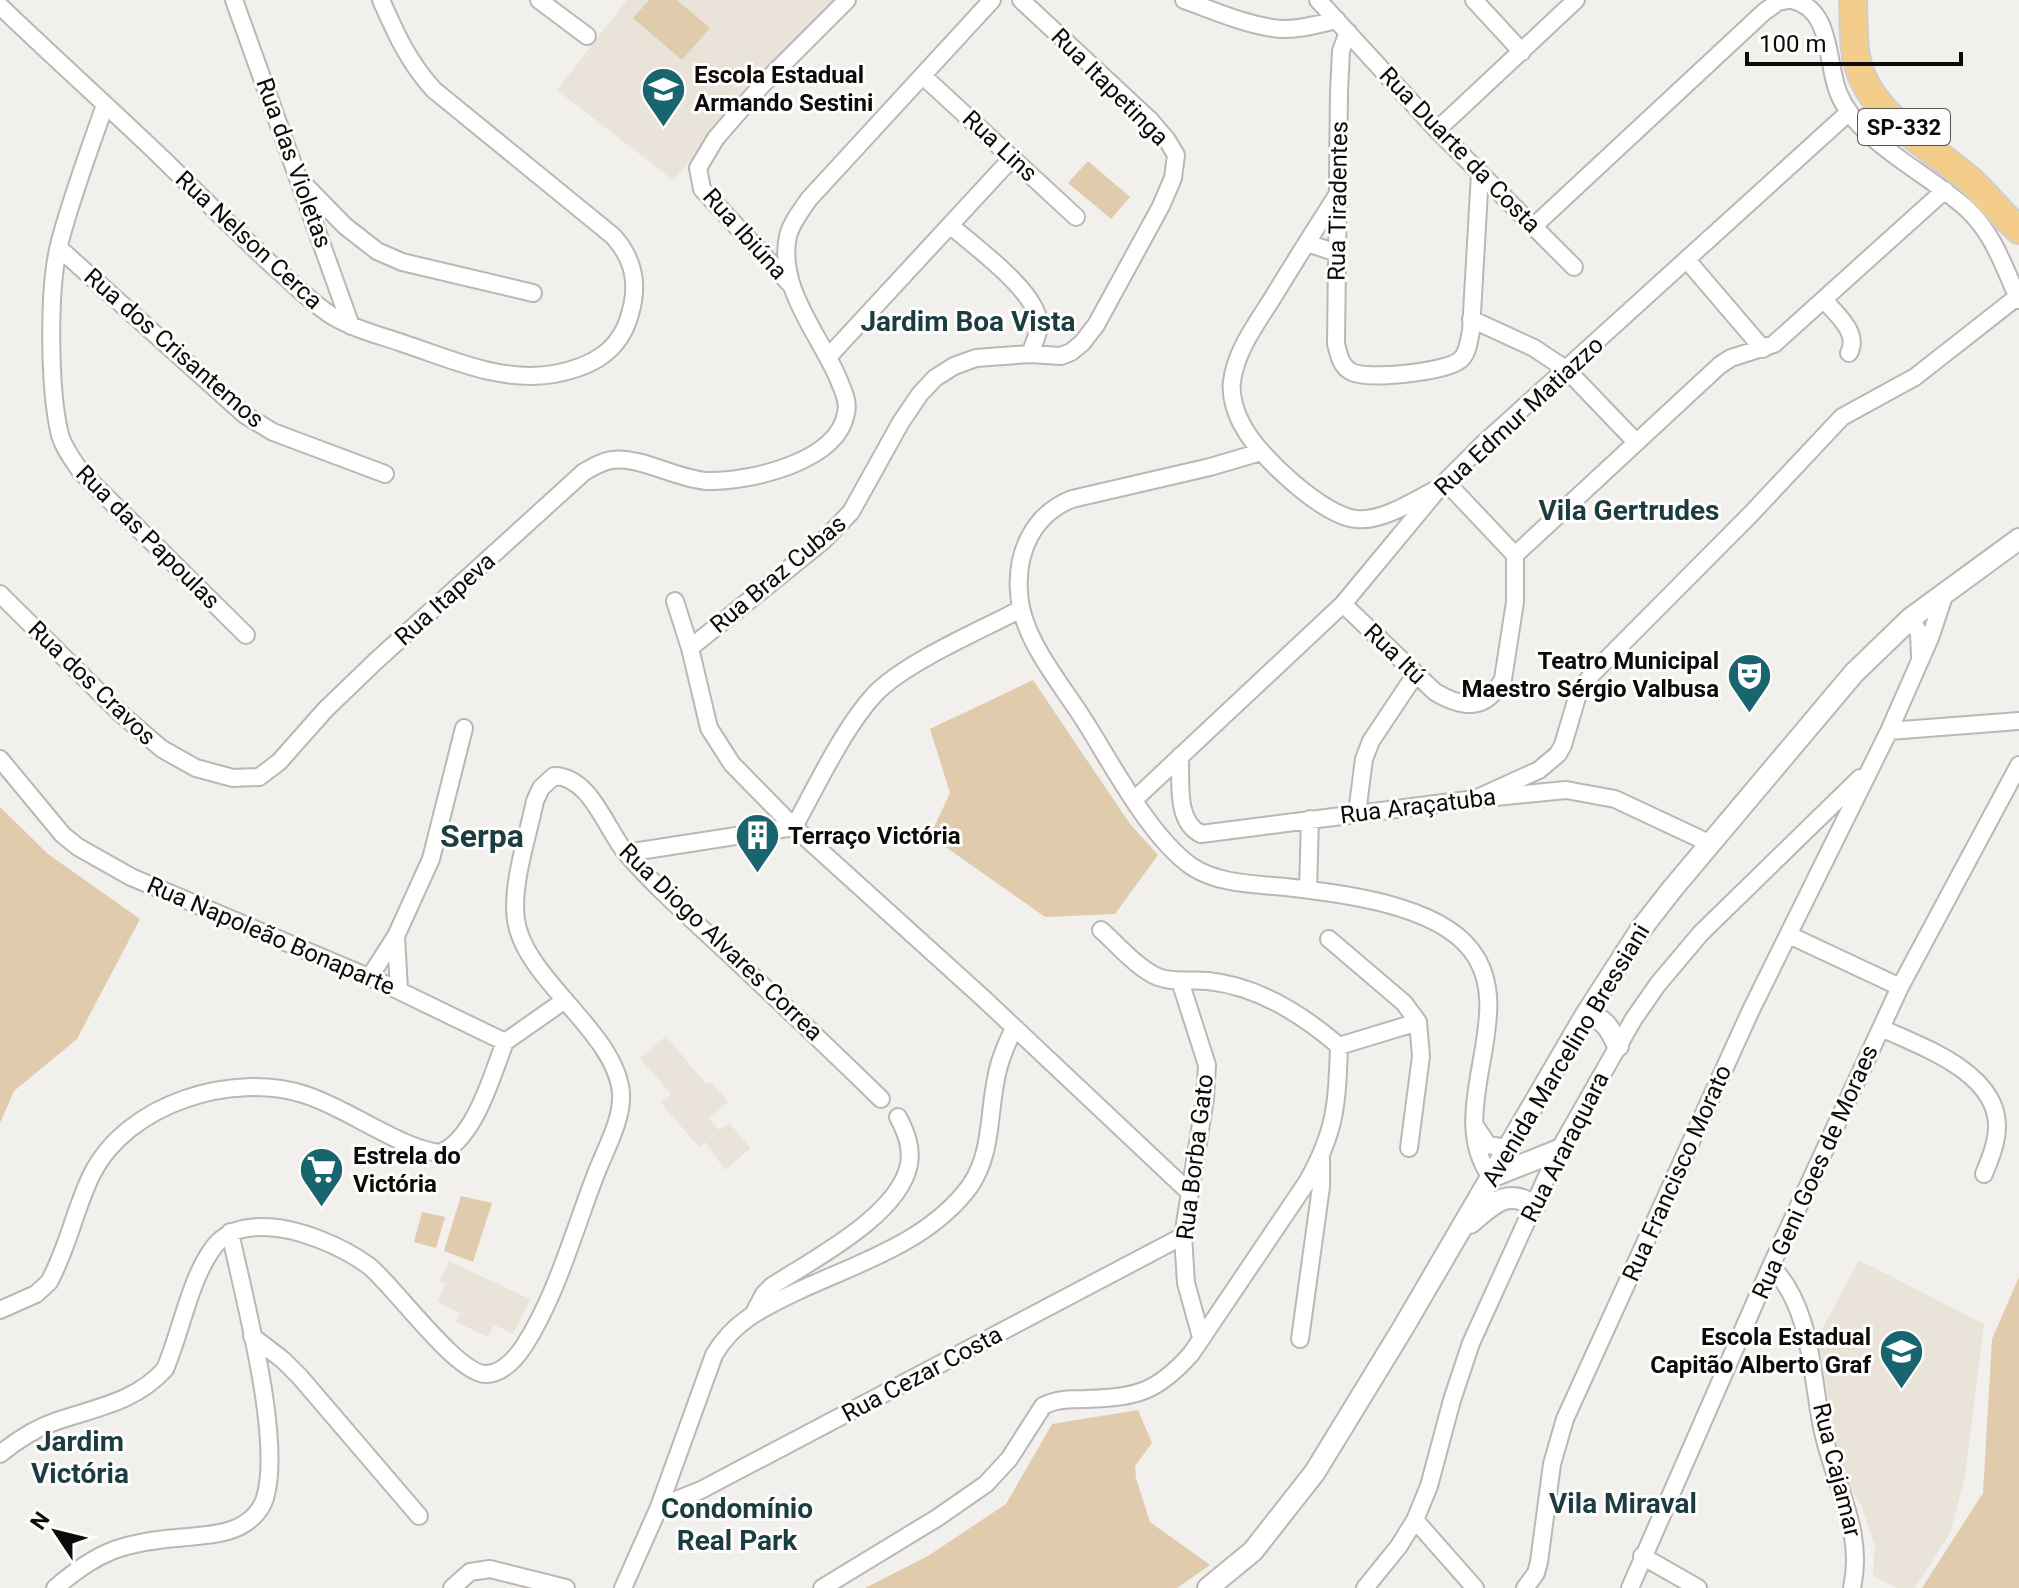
<svg xmlns="http://www.w3.org/2000/svg" width="2019" height="1588" viewBox="0 0 2019 1588" font-family="Roboto,sans-serif">
	<style>
		.built { fill: #eae3d9 }
		.green { fill: #e0cbad }
		.lines { fill: none; stroke-linecap: round; stroke-linejoin: round }
		.minor-casing { stroke: #bab7b4; stroke-width: 20 }
		.tertiary-casing { stroke: #bab7b4; stroke-width: 24 }
		.primary-casing { stroke: #cecece; stroke-width: 30 }
		.minor { stroke: #fff; stroke-width: 16 }
		.tertiary { stroke: #fff; stroke-width: 20 }
		.primary { stroke: #f4cd8b; stroke-width: 26 }
		.labels { text-anchor: middle; stroke-width: 6; stroke-linejoin: round; paint-order: stroke }
		.shield { fill: #fffdfb; stroke: #555452; stroke-width: 2 }
		.shield-label { font-size: 22px; font-weight: bold; fill: #0c0b0a }
		.poi-label { font-size: 24px; font-weight: bold; fill: #0c0b0a; stroke: #fffdfb; text-anchor: start }
		.street-label { font-size: 24px; fill: #0c0b0a; stroke: #fffdfb }
		.quarter-label { font-size: 28px; font-weight: bold; fill: #1b3d42; stroke: #fffdfb }
		.district-label { font-size: 32px; font-weight: bold; fill: #1b3d42; stroke: #fffdfb }
	</style>
	<rect width="100%" height="100%" fill="#f2f0ec"/>
	<path class="built" d="M627,0H837L673,180L557,90Z
		M666,1036L706,1084L712,1083L728,1102L709,1119L719,1130L729,1123L751,1148L725,1170L705,1142L699,1147L661,1103L671,1094L640,1058Z
		M1859,1260L1984,1324L1965,1476L1950,1533L1915,1588H1897L1873,1576L1875,1547L1861,1504L1842,1478L1818,1337Z
		M449,1261L530,1299L513,1334L494,1325L488,1337L456,1322L460,1313L437,1302L446,1284L440,1281Z"/>
	<path class="green" d="M649,0H677L710,28L682,60L633,18Z
		M1088,161L1130,197L1111,219L1068,183Z
		M1033,680L1130,824L1158,855L1115,914L1045,917L930,836L950,793L930,729Z
		M0,807L48,854L140,919L77,1039L14,1091L0,1123Z
		M461,1196L492,1203L473,1262L444,1251Z
		M422,1212L445,1217L436,1248L414,1242Z
		M2019,1277V1588H1922L1983,1493L1992,1339Z
		M1138,1410L1152,1443L1135,1466L1136,1478L1150,1522L1210,1565L1177,1588H865L928,1556L1006,1504L1052,1424Z"/>
	<g class="lines">
		<defs>
			<path id="minor" d="M234,0L351,326
				M539,0L587,36
				M1184,0C1215,11 1248,26 1281,29C1300,30 1319,24 1337,20
				M1318,0L1437,130L1574,267
				M1474,0L1522,52
				M1792,0C1832,9 1826,60 1838,92C1858,143 1929,173 1968,210C1995,236 2004,268 2019,300
				M0,6C54,58 110,108 164,160C200,196 236,231 273,266C293,283 311,303 334,317C354,329 379,335 402,343C451,359 501,383 554,374C591,367 620,352 630,314C639,284 634,259 613,236L434,90C409,63 396,34 381,0
				M1348,32L1341,51L1339,91L1336,344C1339,354 1340,365 1350,371C1365,381 1446,372 1460,360C1468,354 1469,340 1471,331L1480,173
				M923,76L1076,217
				M105,105C89,151 71,198 59,245C48,290 49,390 60,435C64,449 73,460 81,472L246,635
				M1437,130L1576,0
				M305,185L345,226L377,251L402,262L533,293
				M1337,195C1315,230 1293,264 1272,299C1256,324 1236,351 1232,381C1230,396 1236,415 1244,428C1259,456 1323,516 1356,519C1382,522 1413,501 1435,490
				M951,226C974,246 1038,292 1039,324C1039,334 1033,345 1030,354
				M1534,226L1764,12L1778,2L1789,0
				M1307,243L1337,253
				M59,248L245,415L273,432L385,474
				M1687,260L1763,349
				M791,285L702,189L698,168L716,138L762,85L847,0
				M1824,300C1836,314 1860,333 1849,353
				M1471,319L1534,348L1567,370L1636,442
				M829,356L1012,158
				M1261,452L1210,467L1072,499C1034,514 1016,551 1019,592C1021,638 1060,682 1084,720C1112,764 1149,836 1191,866C1217,884 1255,884 1285,887C1339,893 1436,904 1471,950C1521,1014 1442,1111 1491,1177
				M1446,482L1515,555
				M1515,555L1720,365L1731,358L1774,344L1945,190
				M0,594L120,713L162,749L196,768L233,778L259,777L279,762L326,709L377,660L584,472C593,467 602,461 612,460C641,456 676,479 707,481C749,482 838,462 846,413C849,400 842,389 838,378C819,334 777,287 788,236C791,223 801,211 809,199L992,0
				M675,601L690,648L709,728L732,764L794,827L983,998L1189,1192
				M1343,604L1435,692C1464,709 1486,711 1503,679L1515,602V555
				M1911,618L1919,633L1920,657
				M690,648L823,541L851,512L901,422L920,394L935,378L954,366L976,358L1030,354L1061,356L1071,352L1082,343L1096,325L1161,206L1173,178L1176,155L1167,140L1150,120L1021,0
				M1889,731L2019,721
				M1180,756C1181,781 1175,821 1201,834L1475,799L1566,790L1615,799L1711,844
				M0,759L63,835L78,847L131,877L385,984L505,1042L565,1000
				M1135,799L1343,604L1440,487L1482,445L1848,113
				M1475,799L1539,770L1558,754L1563,745L1578,694L1592,674L1750,515L1842,417L1915,377L2017,297
				M1357,813L1364,759L1371,741L1415,675
				M794,827C816,787 847,721 879,690C911,660 979,631 1019,610
				M626,853L794,827
				M1308,890L1310,819
				M1789,935L1900,987
				M396,936L399,990
				M1329,939L1404,1003L1418,1022L1421,1056L1409,1148
				M369,978L396,936L431,859L464,728
				M1180,981L1207,1065L1205,1099L1183,1236L1186,1283L1201,1337
				M1881,1028C1920,1046 1997,1072 1997,1126C1997,1143 1990,1159 1984,1174
				M1339,1046L1418,1022
				M1476,1127L1488,1145L1507,1148
				M1771,1266C1812,1308 1811,1373 1822,1427C1833,1484 1865,1529 1852,1588
				M0,1310L36,1294L49,1282C68,1248 75,1208 92,1174C128,1103 233,1071 306,1095C349,1109 399,1148 440,1153C475,1139 492,1075 505,1042
				M755,1311L764,1294L772,1286C812,1260 900,1215 909,1164C912,1147 906,1132 898,1117
				M252,1336L283,1360L300,1377L419,1516
				M1300,1339L1321,1187V1158
				M0,1454C16,1441 34,1429 54,1422C94,1408 136,1402 165,1369C181,1332 189,1283 211,1251C223,1232 241,1227 263,1227C297,1227 342,1246 369,1266C395,1287 458,1376 487,1374C504,1373 516,1358 524,1346C556,1296 573,1234 594,1179C603,1153 623,1121 621,1093C616,1032 524,979 516,920C511,884 528,836 535,801L541,788L554,776C590,776 606,829 626,853C656,888 692,919 726,951C778,1000 830,1049 881,1099
				M659,1507L701,1490L1183,1236
				M1415,1520L1475,1588
				M1642,1556L1698,1588
				M55,1588C97,1552 121,1543 176,1538C193,1536 214,1536 231,1530C246,1525 260,1514 265,1498C283,1439 243,1295 230,1232
				M452,1588L470,1572L490,1569L566,1588
				M623,1588L659,1507L714,1355C734,1320 765,1307 800,1290C859,1263 930,1241 970,1186C993,1152 988,1113 997,1074C1000,1058 1007,1043 1014,1028
				M822,1588L937,1518L986,1484L1009,1459L1043,1406C1056,1399 1071,1399 1086,1399C1137,1397 1156,1393 1191,1354L1307,1182C1336,1131 1337,1104 1339,1046C1303,1015 1257,986 1208,981C1191,979 1174,983 1158,977C1137,968 1118,945 1101,930
				M1365,1588L1399,1546L1415,1520L1429,1486L1452,1400L1471,1343L1559,1150L1633,1020L1658,984L1701,933L1860,778
				M1525,1588L1536,1573L1539,1562L1552,1464L1565,1419L1751,1010L1889,731L1930,638L1946,590
				M1630,1588L1771,1266L1900,987L2019,765"/>
			<path id="tertiary" d="M1585,1016C1605,1017 1610,1029 1618,1046
				M1491,1177L1559,1150
				M1470,1223C1492,1205 1507,1187 1534,1206
				M1208,1588L1253,1551L1315,1472L1403,1328L1585,1016L1641,929L1673,888L1854,673L1911,618L2019,539"/>
			<path id="primary" d="M1853,0C1854,25 1852,51 1861,74C1879,121 1935,149 1971,181C1988,197 2002,215 2019,230"/>
		</defs>
		<use href="#minor" class="minor-casing"/>
		<use href="#tertiary" class="tertiary-casing"/>
		<use href="#primary" class="primary-casing"/>
		<use href="#minor" class="minor"/>
		<use href="#tertiary" class="tertiary"/>
		<use href="#primary" class="primary"/>
	</g>
	<defs>
		<symbol id="school-pin" viewBox="-11 -11 22 30"><path d="M0 17L-7.5 6A9.5 9.5 0 1 1 7.5 6Z" fill="#19656f" stroke="#fffdfb"/><path d="M0-5L7-2L0 1L-7-2ZM-4 1L0 2.5L4 1V4Q0 6-4 4Z" fill="#fff"/></symbol>
		<symbol id="theatre-pin" viewBox="-11 -11 22 30"><path d="M0 17L-7.5 6A9.5 9.5 0 1 1 7.5 6Z" fill="#19656f" stroke="#fffdfb"/><path d="M-5-5.5Q0-4 5-5.5V0Q5 5 0 6Q-5 5-5 0ZM-3.3-2.5H-1v1.5H-3.3ZM1-2.5H3.3v1.5H1ZM-2.8 1Q0 5.5 2.8 1Z" fill="#fff"/></symbol>
		<symbol id="building-pin" viewBox="-11 -11 22 30"><path d="M0 17L-7.5 6A9.5 9.5 0 1 1 7.5 6Z" fill="#19656f" stroke="#fffdfb"/><path d="M-4-6H4V6H1V3H-1V6H-4ZM-2.5-4.3h1.7v1.8h-1.7ZM.8-4.3h1.7v1.8H.8ZM-2.5-1h1.7V.8h-1.7ZM.8-1h1.7V.8H.8Z" fill="#fff"/></symbol>
		<symbol id="supermarket-pin" viewBox="-11 -11 22 30"><path d="M0 17L-7.5 6A9.5 9.5 0 1 1 7.5 6Z" fill="#19656f" stroke="#fffdfb"/><path d="M-6-5.5h2.5l.6 2H6L4.5 2H-2.5L-4.4-4H-6ZM-1.5 3.2a1.3 1.3 0 1 0 .1 0ZM3 3.2a1.3 1.3 0 1 0 .1 0Z" fill="#fff"/></symbol>
	</defs>
	<g fill-rule="evenodd">
		<use href="#school-pin" x="638" y="64" width="51" height="69"/>
		<use href="#theatre-pin" x="1724" y="650" width="51" height="69"/>
		<use href="#building-pin" x="732" y="810" width="51" height="69"/>
		<use href="#supermarket-pin" x="296" y="1144" width="51" height="69"/>
		<use href="#school-pin" x="1876" y="1326" width="51" height="69"/>
	</g>
	<g class="labels">
		<rect class="shield" x="1858" y="109" width="92" height="36" rx="6"/>
		<g class="shield-label">
			<text x="1904" y="135">SP-332</text>
		</g>
		<g class="poi-label">
			<text x="694" y="83">Escola Estadual<tspan x="694" dy="28">Armando Sestini</tspan></text>
			<text x="1719" y="669" text-anchor="end">Teatro Municipal<tspan x="1719" dy="28">Maestro Sérgio Valbusa</tspan></text>
			<text x="788" y="844">Terraço Victória</text>
			<text x="353" y="1164">Estrela do<tspan x="353" dy="28">Victória</tspan></text>
			<text x="1871" y="1345" text-anchor="end">Escola Estadual<tspan x="1871" dy="28">Capitão Alberto Graf</tspan></text>
		</g>
		<g class="street-label">
			<text transform="translate(1110 87) rotate(45)" y="8">Rua Itapetinga</text>
			<text transform="translate(1000 146) rotate(43)" y="8">Rua Lins</text>
			<text transform="translate(1460 150) rotate(46)" y="8">Rua Duarte da Costa</text>
			<text transform="translate(294 163) rotate(70)" y="8">Rua das Violetas</text>
			<text transform="translate(1338 201) rotate(-89)" y="8">Rua Tiradentes</text>
			<text transform="translate(745 234) rotate(48)" y="8">Rua Ibiúna</text>
			<text transform="translate(249 240) rotate(43)" y="8">Rua Nelson Cerca</text>
			<text transform="translate(174 348) rotate(41)" y="8">Rua dos Crisantemos</text>
			<text transform="translate(1519 416) rotate(-43)" y="8">Rua Edmur Matiazzo</text>
			<text transform="translate(148 537) rotate(45)" y="8">Rua das Papoulas</text>
			<text transform="translate(778 574) rotate(-40)" y="8">Rua Braz Cubas</text>
			<text transform="translate(445 599) rotate(-42)" y="8">Rua Itapeva</text>
			<text transform="translate(1395 654) rotate(44)" y="8">Rua Itú</text>
			<text transform="translate(92 683) rotate(44)" y="8">Rua dos Cravos</text>
			<text transform="translate(1418 806) rotate(-7)" y="8">Rua Araçatuba</text>
			<text transform="translate(271 936) rotate(23)" y="8">Rua Napoleão Bonaparte</text>
			<text transform="translate(721 942) rotate(44)" y="8">Rua Diogo Alvares Correa</text>
			<text transform="translate(1566 1055) rotate(-59)" y="8">Avenida Marcelino Bressiani</text>
			<text transform="translate(1565 1147) rotate(-63)" y="8">Rua Araraquara</text>
			<text transform="translate(1195 1157) rotate(-83)" y="8">Rua Borba Gato</text>
			<text transform="translate(1815 1172) rotate(-66)" y="8">Rua Geni Goes de Moraes</text>
			<text transform="translate(1677 1173) rotate(-66)" y="8">Rua Francisco Morato</text>
			<text transform="translate(922 1374) rotate(-28)" y="8">Rua Cezar Costa</text>
			<text transform="translate(1837 1470) rotate(76)" y="8">Rua Cajamar</text>
		</g>
		<g class="quarter-label">
			<text x="968" y="331">Jardim Boa Vista</text>
			<text x="1629" y="520">Vila Gertrudes</text>
			<text x="80" y="1451">Jardim<tspan x="80" dy="32">Victória</tspan></text>
			<text x="1623" y="1513">Vila Miraval</text>
			<text x="737" y="1518">Condomínio<tspan x="737" dy="32">Real Park</tspan></text>
		</g>
		<g class="district-label">
			<text x="482" y="847">Serpa</text>
		</g>
	</g>
	<g transform="translate(56 1532) rotate(305)" stroke="#fffdfb" stroke-width="6" paint-order="stroke">
	<path d="M0-6L14 30L0 20L-14 30Z" fill="#0c0b0a"/>
	<text y="-12" font-size="22" font-weight="bold" text-anchor="middle" fill="#0c0b0a">N</text>
	</g>
	<path d="M1747 52v12h214v-12" fill="none" stroke="#0c0b0a" stroke-width="4"/>
	<text x="1759" y="52" font-size="24" fill="#0c0b0a" stroke="#fffdfb" stroke-width="6" paint-order="stroke">100 m</text>
</svg>
